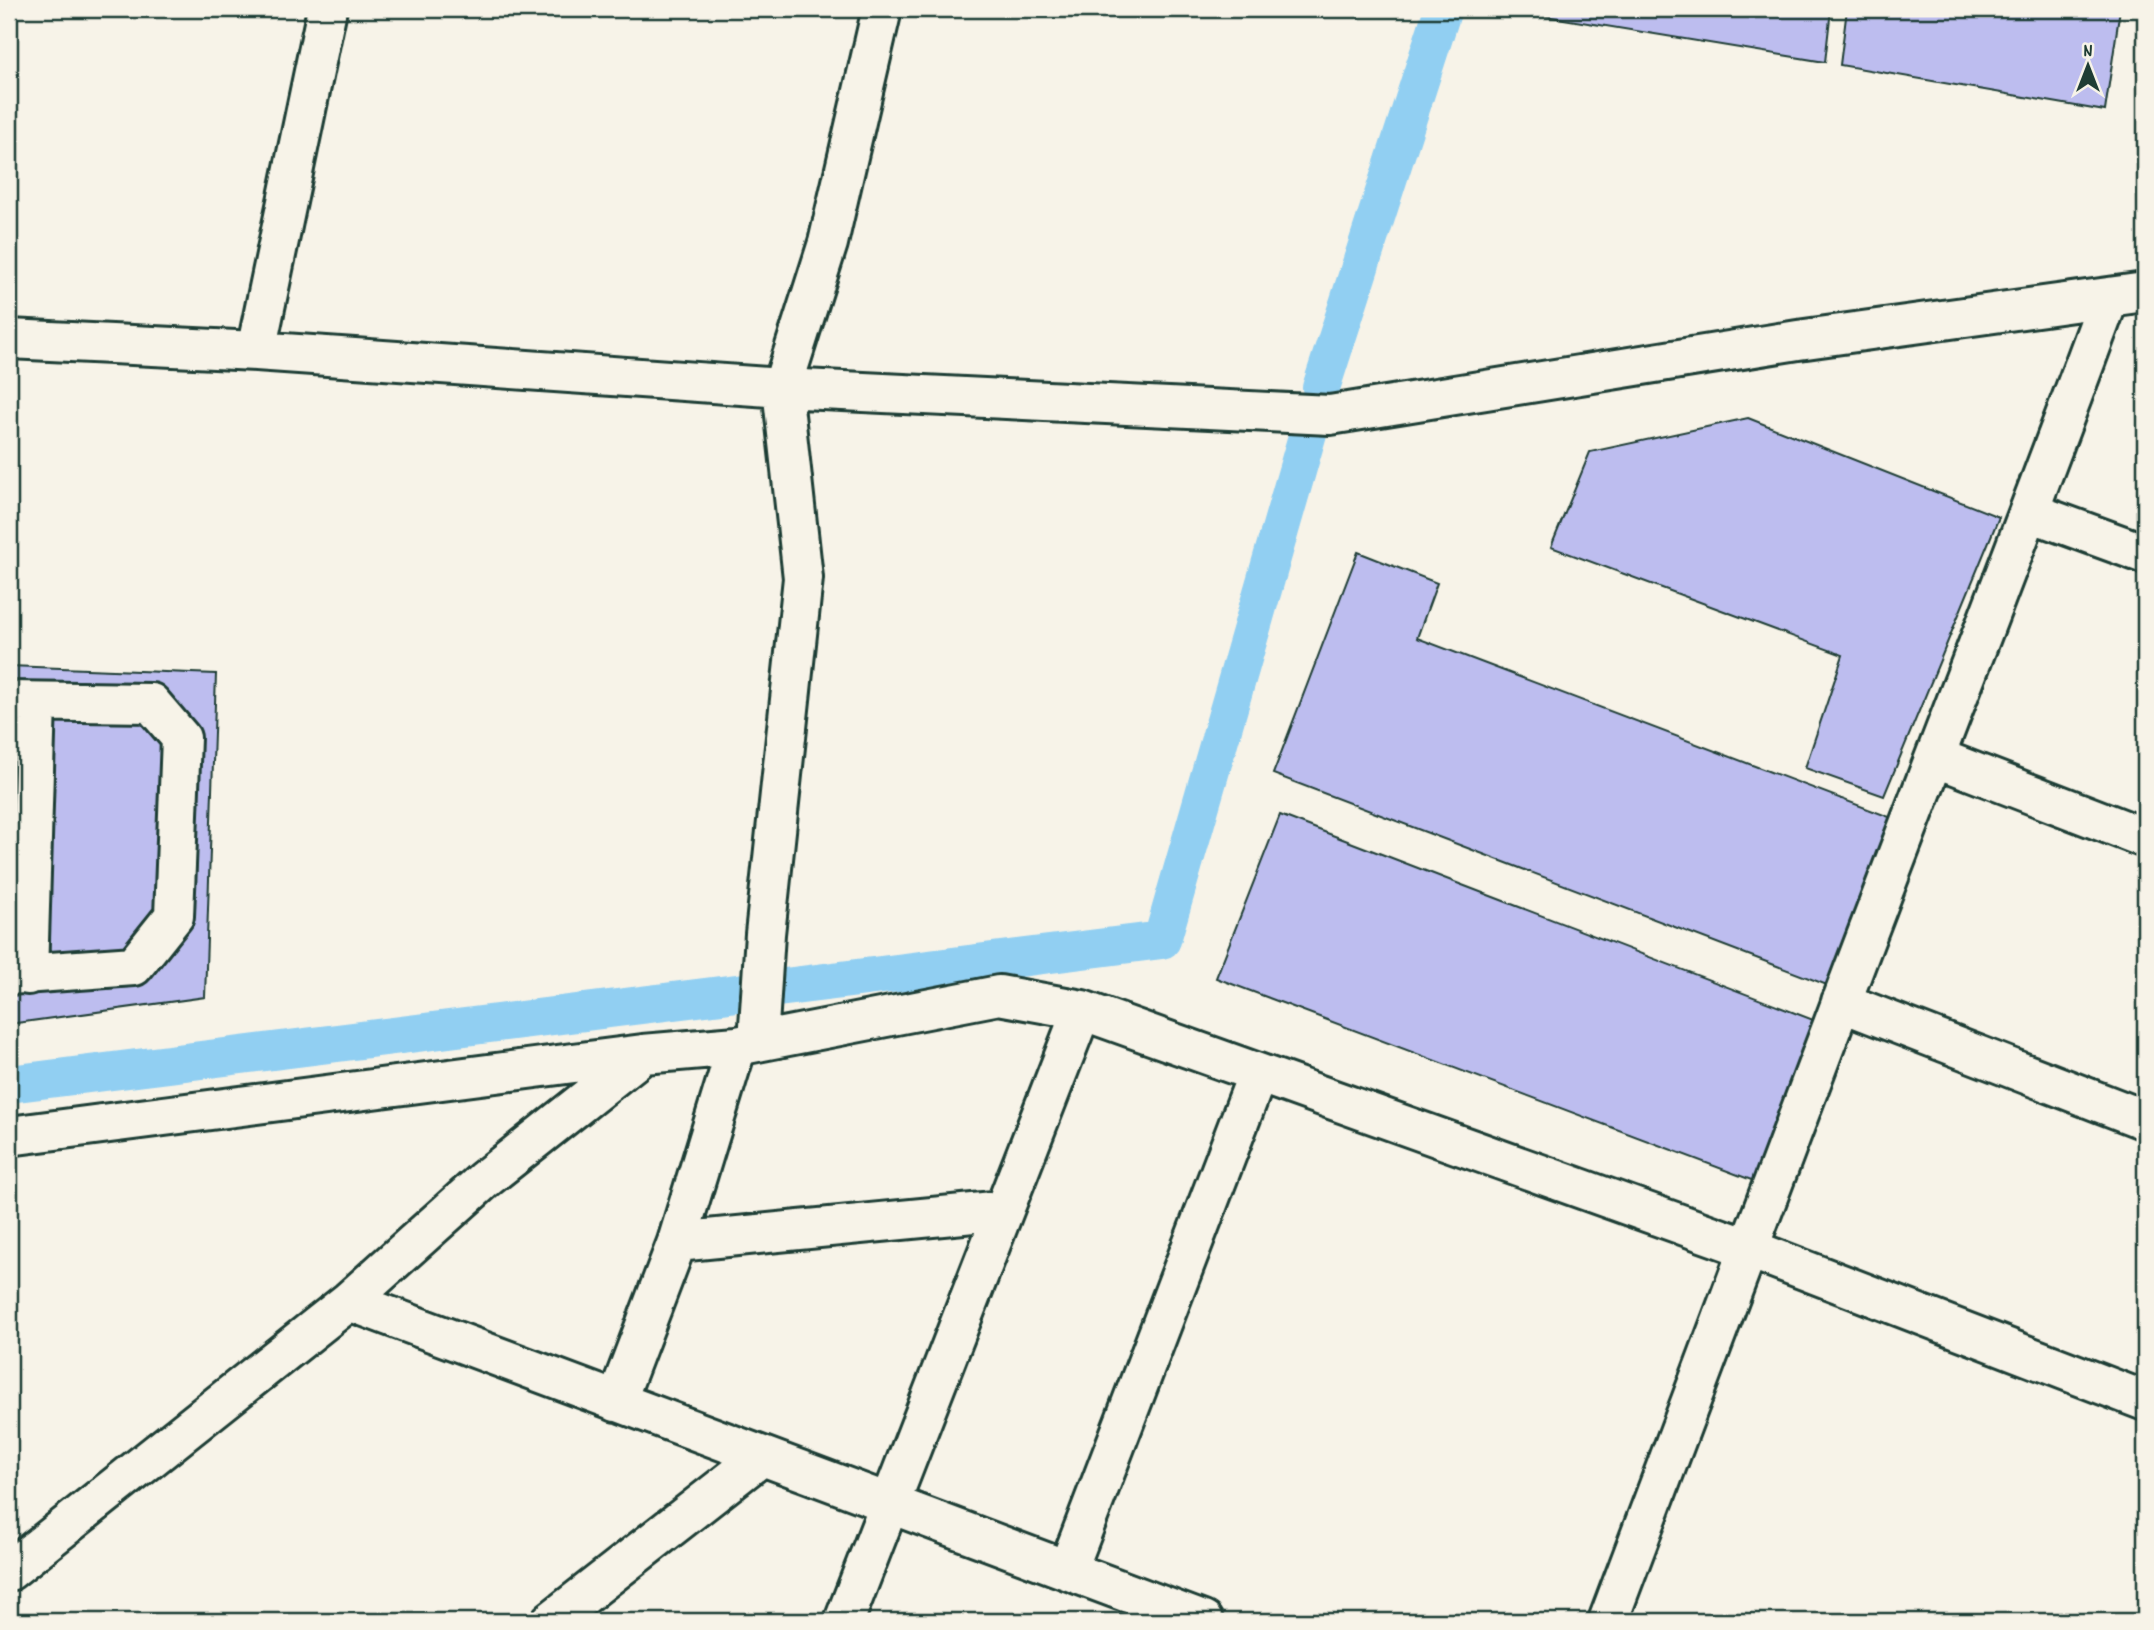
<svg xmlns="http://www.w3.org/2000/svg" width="2154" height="1630" viewBox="0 0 2154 1630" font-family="Dekko,sans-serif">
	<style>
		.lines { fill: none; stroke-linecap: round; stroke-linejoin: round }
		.canal { stroke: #91cff2; stroke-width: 38 }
		.building { fill: #bdbdef; stroke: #1f3d34; stroke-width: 2 }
		.minor-casing { stroke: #1f3d34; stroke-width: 44 }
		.minor { stroke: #f7f3e8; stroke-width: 38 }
	</style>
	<rect width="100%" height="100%" fill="#f7f3e8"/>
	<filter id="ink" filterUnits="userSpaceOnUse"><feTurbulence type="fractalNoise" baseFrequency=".0143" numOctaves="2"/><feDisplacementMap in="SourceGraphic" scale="14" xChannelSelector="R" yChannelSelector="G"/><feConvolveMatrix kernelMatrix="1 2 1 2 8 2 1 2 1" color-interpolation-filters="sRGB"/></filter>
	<g filter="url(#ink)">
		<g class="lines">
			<path class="canal" d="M1321,388L1443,9
				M9,1084L1162,940L1308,433"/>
		</g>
		<path class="building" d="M1546,9H1831L1825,62L1545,16Z
			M1847,9H2120L2105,111L1840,65Z
			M1748,418L1999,517L1884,796L1805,768L1843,655L1551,547L1590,452Z
			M1358,552L1437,583L1417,638L1892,818L1827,985L1273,774Z
			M9,666L216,674L205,997L9,1024Z
			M1280,815L1816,1021L1754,1181L1216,978Z"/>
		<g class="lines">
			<defs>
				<path id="minor" d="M9,339L256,351L782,388L1330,415L1798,340L2145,292
					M256,351L327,9
					M2030,512L2145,554
					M9,701L151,703L181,738L174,916L134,966L9,975
					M1935,757L2145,838
					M28,975L36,702
					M1841,1002L2145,1120
					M758,1041L765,934L803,578L782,388L828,243L882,9
					M9,1136L643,1054L737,1046L999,995L1082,1010L1750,1249L2145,1401
					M677,1242L1004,1210
					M349,1301L1203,1621
					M616,1402L677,1242L737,1046
					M1068,1569L1258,1073
					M9,1571L349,1301L484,1180L643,1054
					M551,1621L762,1456
					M844,1621L1082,1010
					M1608,1621C1687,1415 1764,1209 1841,1003C1930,767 2022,534 2109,298"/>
			</defs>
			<use href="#minor" class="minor-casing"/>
			<use href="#minor" class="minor"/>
		</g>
	</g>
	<rect width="2154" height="1630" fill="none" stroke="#f7f3e8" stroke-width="35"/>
	<rect x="18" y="18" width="2119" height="1595" fill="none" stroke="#1f3d34" stroke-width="2.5" filter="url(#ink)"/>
	<g transform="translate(2088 66)" stroke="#f7f3e8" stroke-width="5" paint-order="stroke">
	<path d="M0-5L12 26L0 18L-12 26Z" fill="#1f3d34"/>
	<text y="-10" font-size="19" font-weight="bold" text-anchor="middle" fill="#1f3d34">N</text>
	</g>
</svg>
